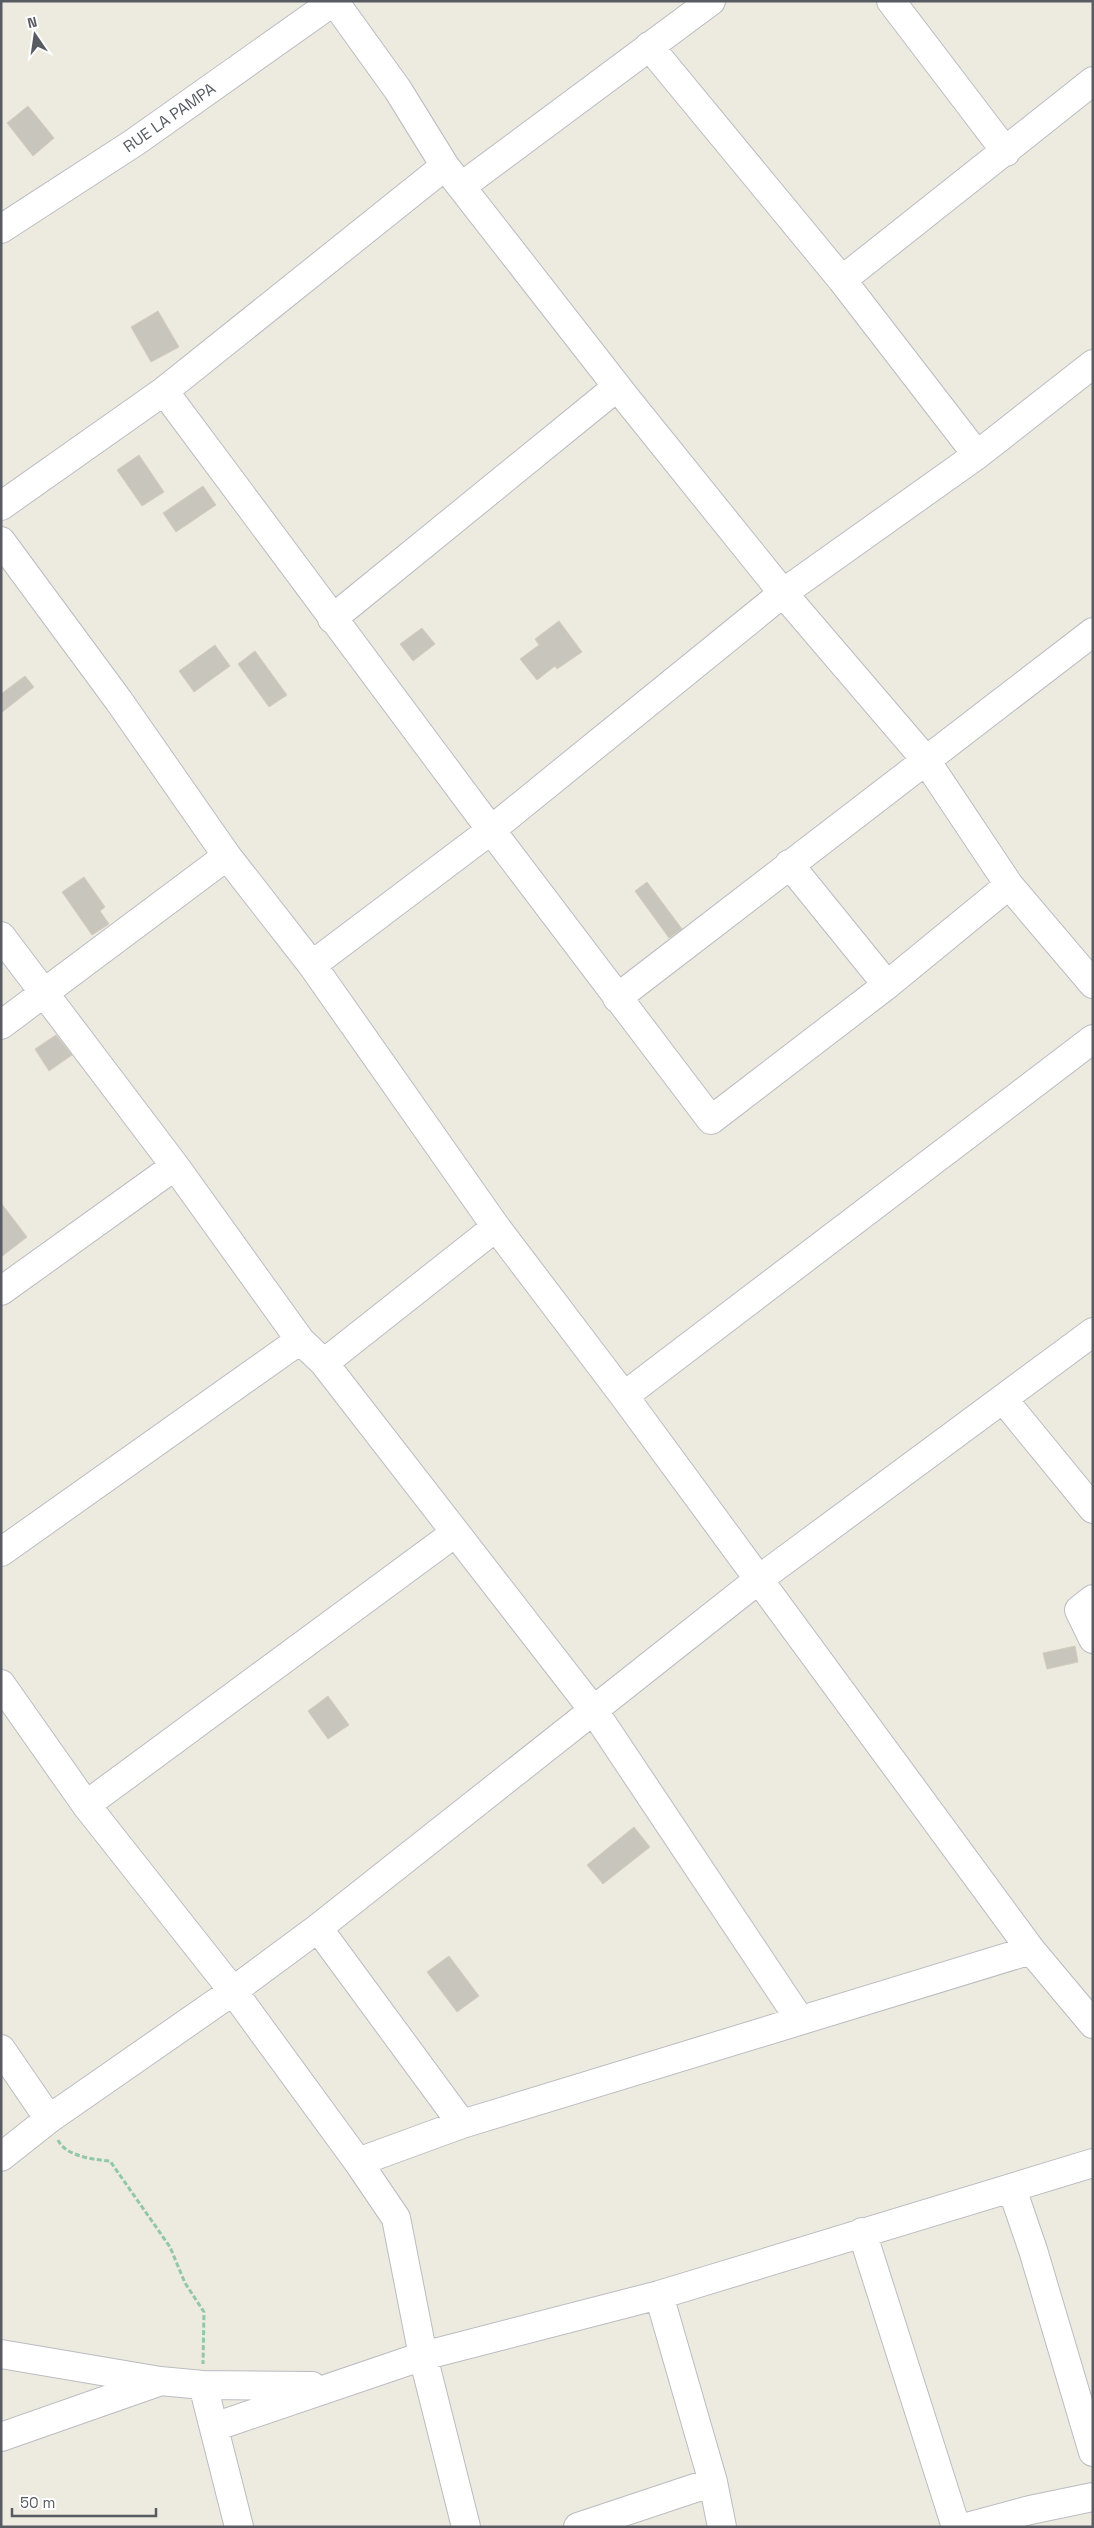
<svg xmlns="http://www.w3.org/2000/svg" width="1094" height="2528" viewBox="0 0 1094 2528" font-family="'Space Grotesk',sans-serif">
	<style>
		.building { fill: #c8c5bc; stroke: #d2cdbd }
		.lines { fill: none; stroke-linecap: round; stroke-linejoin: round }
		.minor-casing { stroke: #babcc2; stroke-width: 30 }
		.path { stroke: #92c7a7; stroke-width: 3; stroke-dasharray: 5 2.5; stroke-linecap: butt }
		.minor { stroke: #fff; stroke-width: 28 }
		.labels { text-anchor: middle; stroke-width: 4; stroke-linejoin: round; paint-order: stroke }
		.street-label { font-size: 16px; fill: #585b62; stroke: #fff }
	</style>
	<rect width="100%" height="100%" fill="#edebdf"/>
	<path class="building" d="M28,106L54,138L33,156L7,123Z
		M158,311L179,347L151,362L131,327Z
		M139,455L164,492L142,506L117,470Z
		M203,486L216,505L176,532L163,513Z
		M559,621L582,652L557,669L555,666L537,680L520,659L539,645L535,639Z
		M422,628L435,644L413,661L400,644Z
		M215,645L230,666L194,692L179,671Z
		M255,651L287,695L269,707L238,664Z
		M25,676L34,687L1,713V694Z
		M84,877L105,907L100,911L109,924L92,935L62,892Z
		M647,882L682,929L669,938L635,891Z
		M56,1035L72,1055L49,1071L35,1049Z
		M1,1203L27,1237L1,1257Z
		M1075,1646L1078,1662L1047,1669L1043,1653Z
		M328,1696L349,1725L328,1739L308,1711Z
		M634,1827L650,1847L603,1884L587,1865Z
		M449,1956L479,1996L457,2012L427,1972Z"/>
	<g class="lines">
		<defs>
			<path id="minor" d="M334,1L398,90L445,166L626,398L783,593L925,759L1009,885L1093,984
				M891,1L1006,152
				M649,46L842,280L977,455
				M462,186L711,1
				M1,229L135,142L334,1
				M842,280L1093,81
				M164,391L491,830L711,1120L887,985L1009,885
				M1,506L164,391L445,166
				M1,541L119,701L227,856L312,965L496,1227L624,1396L1031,1950L1093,2024
				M332,619L617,387
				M789,864L887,985
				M1,936L175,1166L300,1340L324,1363L594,1711L800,2020
				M312,965L491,830L783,593L977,455L1093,364
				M617,998L1093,632
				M1,1025L227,856
				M1,1291L175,1166
				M324,1363L496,1227
				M624,1396L1093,1039
				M1003,1399L1093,1509
				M1,1552L300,1340
				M1093,1599L1079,1610L1093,1639
				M1,1684L86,1805L233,1991L358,2162L396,2218L423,2356L466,2527
				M86,1805L455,1533
				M318,1928L462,2124
				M1,2049L49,2119
				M1,2157L49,2119L233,1991L318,1928L758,1580L1093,1332
				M358,2162L462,2124L1031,1950
				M1012,2189L1033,2250L1093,2452
				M862,2232L956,2527
				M659,2295L713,2482L722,2527
				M1,2354L160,2381L203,2385L312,2386
				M203,2385L239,2527
				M214,2427L423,2356L659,2295L1093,2163
				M1,2437L158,2382
				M578,2527L713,2482
				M967,2527L1030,2510L1093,2497"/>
		</defs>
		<use href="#minor" class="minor-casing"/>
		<path class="path" d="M58,2140C65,2156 95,2160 110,2161L170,2247L185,2283L204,2312L203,2364"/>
		<use href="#minor" class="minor"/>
	</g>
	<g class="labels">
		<g class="street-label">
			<text transform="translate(169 117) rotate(-35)" y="6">RUE LA PAMPA</text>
		</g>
	</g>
	<rect width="1094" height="2528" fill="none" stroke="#585b62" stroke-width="5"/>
	<g transform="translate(35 35) rotate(347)" stroke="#ffffff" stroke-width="4" paint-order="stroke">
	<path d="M0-4L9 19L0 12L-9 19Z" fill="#585b62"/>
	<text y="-8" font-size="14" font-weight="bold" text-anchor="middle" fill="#585b62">N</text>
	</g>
	<path d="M12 2508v8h144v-8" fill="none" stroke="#585b62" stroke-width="2.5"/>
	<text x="20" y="2508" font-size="15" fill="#585b62" stroke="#ffffff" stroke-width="4" paint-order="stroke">50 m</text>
</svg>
